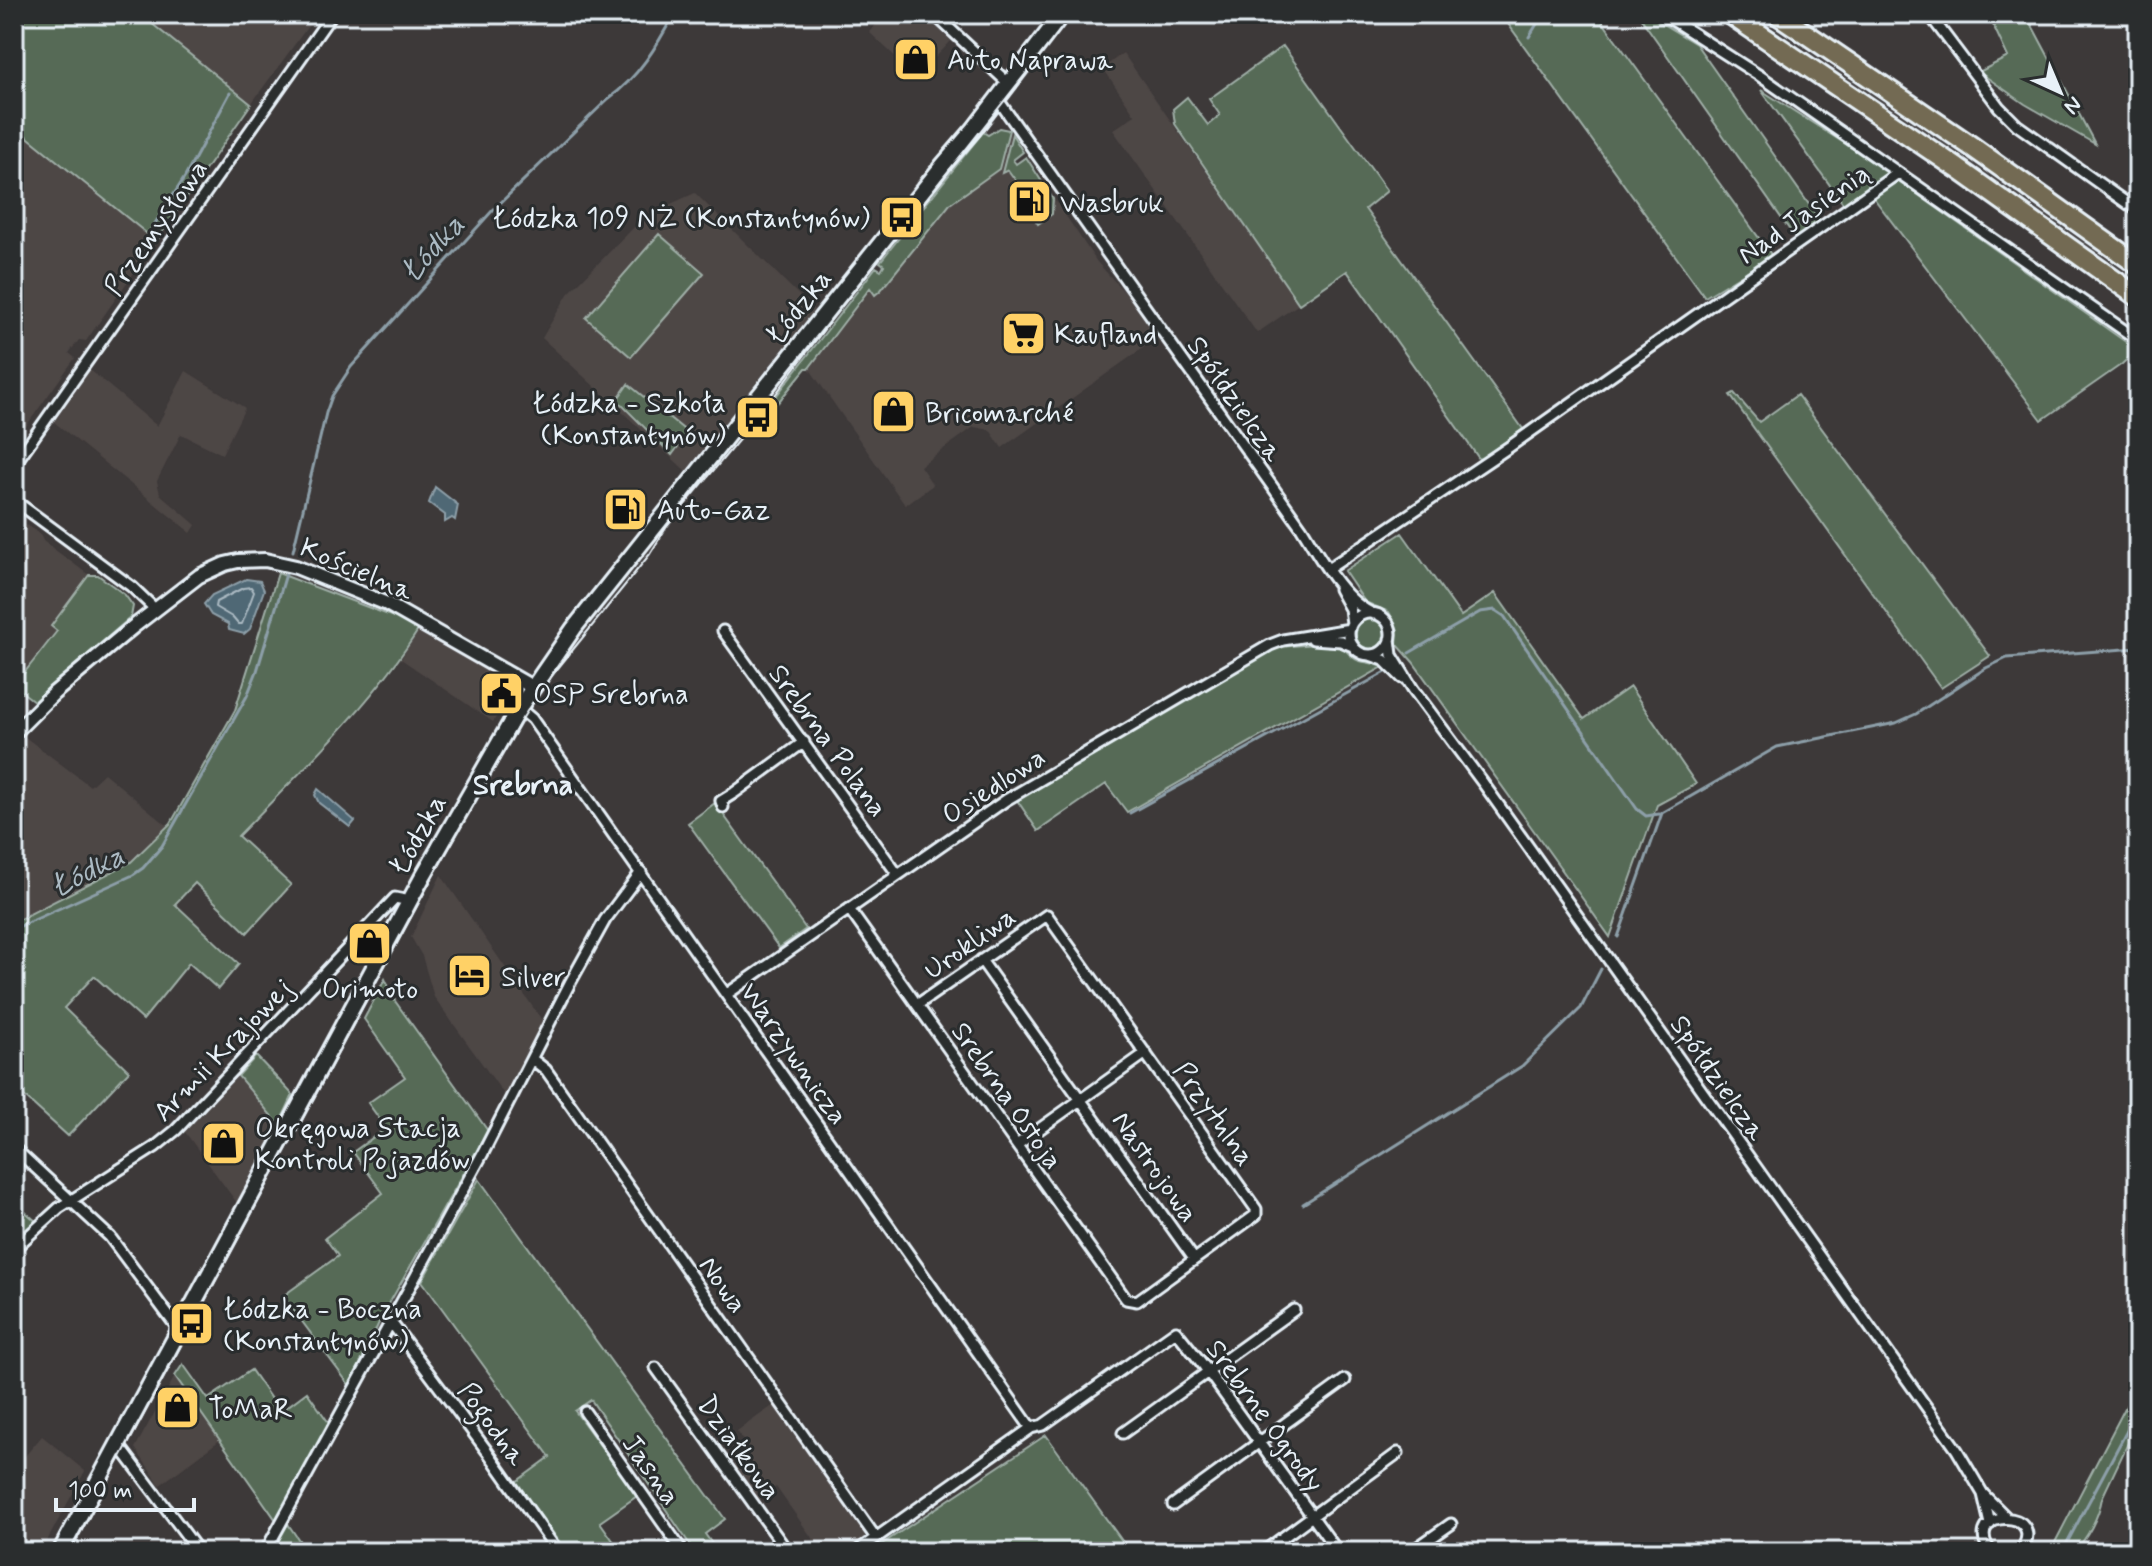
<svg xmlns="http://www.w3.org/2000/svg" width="2152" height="1566" viewBox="0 0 2152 1566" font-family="Mynerve,sans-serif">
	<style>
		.built { fill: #4d4645 }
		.green { fill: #566b56; stroke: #9faea7; stroke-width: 2 }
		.water { fill: #506874; stroke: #8d9fa9; stroke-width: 2 }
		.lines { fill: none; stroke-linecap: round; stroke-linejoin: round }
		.shore { stroke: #abbac3; stroke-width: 2 }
		.stream { stroke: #8d9fa9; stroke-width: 3 }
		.minor-casing { stroke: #e8f1f8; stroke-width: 15 }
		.tertiary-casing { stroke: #e8f1f8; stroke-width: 18 }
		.secondary-casing { stroke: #e8f1f8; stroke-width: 20 }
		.motorway-casing { stroke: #e8f1f8; stroke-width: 24 }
		.minor { stroke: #2a2d2e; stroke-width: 9 }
		.tertiary { stroke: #2a2d2e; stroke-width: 12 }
		.secondary { stroke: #2a2d2e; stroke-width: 14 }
		.motorway { stroke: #736b52; stroke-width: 18 }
		.tram { stroke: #e8f1f8; stroke-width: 2 }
		.labels { text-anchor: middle; stroke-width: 6; stroke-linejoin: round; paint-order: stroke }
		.poi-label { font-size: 28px; fill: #e8f1f8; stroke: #2a2d2e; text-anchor: start }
		.street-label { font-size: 28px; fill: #e8f1f8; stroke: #2a2d2e }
		.water-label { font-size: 30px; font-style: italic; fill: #abbac3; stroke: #2a2d2e }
		.neighbourhood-label { font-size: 30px; font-weight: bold; fill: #e8f1f8; stroke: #2a2d2e }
	</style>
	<rect width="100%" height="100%" fill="#3d3939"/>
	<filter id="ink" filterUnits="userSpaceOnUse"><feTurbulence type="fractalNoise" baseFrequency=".0125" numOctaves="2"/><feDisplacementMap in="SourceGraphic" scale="16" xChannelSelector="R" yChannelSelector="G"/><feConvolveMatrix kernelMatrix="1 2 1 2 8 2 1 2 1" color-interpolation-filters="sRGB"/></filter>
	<g filter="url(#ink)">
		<path class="built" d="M140,14H317L251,104Z
			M886,14H923L951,41L917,77L869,32Z
			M1123,53L1299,304L1257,333L1113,130L1135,115L1103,68Z
			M14,126L156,241L86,341L79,340L69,353L75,358L14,443Z
			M999,128L1008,129L1023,152L1013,159L1016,163L1026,157L1097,262L1128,296L1157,338L1002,448L990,430L974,427L920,466L933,485L905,505L809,368L986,135Z
			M695,193L814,310L686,471L542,338L568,294L646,215Z
			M90,370L157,426L186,371L245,408L222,454L181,434L157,481L160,494L196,525L191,533L54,422Z
			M14,516L40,534L43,541L89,575L52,626L57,631L14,686Z
			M420,627L516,687L493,722L401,659Z
			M25,737L90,786L104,773L168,826L131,862L14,922V748Z
			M441,875L544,1023L506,1097L434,997L422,956L411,937Z
			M238,1076L279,1125L237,1203L185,1132Z
			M175,1376L220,1440L160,1485L135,1448Z
			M774,1405L865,1531L864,1538L845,1552H822L776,1487L757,1501L732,1466L751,1452L737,1431Z
			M42,1436L85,1471L41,1552H14V1469Z"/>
		<path class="green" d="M14,14H140L251,104L156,241L14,126Z
			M1501,14H1597L1772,256L1705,297Z
			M1638,14H1646L1696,44L1822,223L1796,239Z
			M1988,14H2026L2095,144L2025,104L1979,72L2008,57Z
			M1283,46L1387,191L1365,209L1523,429L1480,460L1347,271L1299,304L1175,124L1173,109L1187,97L1208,125L1220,115L1209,99Z
			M1761,90L1891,173L1845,206Z
			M999,128L1009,130L999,169L950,204L881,290L875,295L870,288L809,368H806L771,411L767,408L876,267L881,270L884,265L880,262L983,132L988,135Z
			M1012,134L1023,152L1013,160L1016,164L1026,157L1053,199L1052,214L1038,224L1036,221L1042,217L1038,211L1039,207L1024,185H1011L1016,181L1008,170L1002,173Z
			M1896,179L2137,350L2122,364L2042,420L1873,197Z
			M659,234L704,273L631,357L586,318Z
			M628,384L688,433L672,455L617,400Z
			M1734,393L1759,422L1797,395L1990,656L1941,688L1730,395Z
			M1402,533L1461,616L1495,593L1584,719L1630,687L1696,784L1657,805L1610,937L1413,662L1397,644L1398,630L1389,612L1365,602L1344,571Z
			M278,573L420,627C372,705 301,771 238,836L291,885L247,933L195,883L175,904L239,964L218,989L189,963L143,1020L94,976L64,1008L129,1071L68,1136L14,1087V922L131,862L171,823L235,710Z
			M89,575H98L125,595L133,606L131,617L34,701L14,686L57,631L51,626Z
			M1356 634a15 15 0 1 1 30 0a15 15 0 1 1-30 0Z
			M1331,643L1332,646H1342C1361,670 1363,657 1383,667L1127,812L1106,784L1038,831L1017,800L1277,647Z
			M715,803L806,929L779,948L688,823Z
			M385,979L395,1001L488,1131L382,1316L350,1386L283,1296L338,1256L325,1238L383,1193L353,1152L386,1128L368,1103L405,1077L364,1019Z
			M256,1056L293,1095L279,1125L238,1076Z
			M479,1179L725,1519L705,1534L718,1552H695L591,1400L575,1411L637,1496L600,1522L621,1552H567L516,1482L550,1457L422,1281Z
			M14,1202L38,1223L14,1240Z
			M183,1364L208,1399L251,1370L280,1412L307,1392L329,1423L276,1520L175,1376Z
			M2138,1383V1422L2102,1498C2099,1516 2087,1540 2073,1552H2050Z
			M1046,1435L1130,1552H870Z
			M288,1524L307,1552H272Z"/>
		<path class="water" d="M435,487L458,505L455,520L452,518L445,522V515L429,503Z
			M246,579L260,581L264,590L250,629L244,634L229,630L228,624L211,615L204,604L212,595Z
			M318,789L355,821L350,827L319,803L315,795Z"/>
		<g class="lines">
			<path class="shore" d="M251,587L254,592L242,624H238L232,617L215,607L216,602L243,588Z"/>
			<path class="stream" d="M1529,37L1543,14
				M152,228L185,177L230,93
				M293,551L326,413L332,396L351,367L493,210L608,99C638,78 657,46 674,14
				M1409,653L1480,612L1495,610L1504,616L1637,809L1646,816L1659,814
				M1130,813L1386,672
				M14,929L133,875L143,868L162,846L247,696L257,671L286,574
				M1618,937L1662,813L1777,747L1896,723L1916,714L1986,668L2007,658L2138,648
				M1303,1204L1522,1066L1581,1008L1601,969
				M2062,1552L2138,1410"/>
			<defs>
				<path id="minor" d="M934,14L1008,83
					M1663,14L1760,76L2138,340
					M1929,14L1999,107L2017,125L2138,211
					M996,97L1301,527C1318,554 1343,602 1374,614
					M14,465L332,14
					M14,500L132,587L156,610
					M1328,569L1509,447L1898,173
					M1339,589L1350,609L1352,623
					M1349 634a21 21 0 1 1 42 0a21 21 0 1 1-42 0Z
					M723,631L898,875
					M1313,639L1341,641L1353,646
					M1390,639L1392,655L1413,689L1483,783L1957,1450L1983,1494L2006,1517
					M1370,655L1384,660L1402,678
					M519,708L532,719L1031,1428
					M723,807L721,801L734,793L804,742
					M849,909L1126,1299L1137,1301L1256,1215V1209L1047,915L917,1005
					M981,960L1194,1259
					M727,994L1006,800L1270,645L1283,640L1350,629
					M532,1059L546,1070L876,1538
					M1017,1145L1146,1053
					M14,1148L110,1237L179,1330
					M14,1249L59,1208L155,1147L176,1130L395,898L410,901
					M390,1321L487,1451L558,1552
					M656,1368L788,1552
					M585,1412L683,1552
					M1123,1433L1294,1310
					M118,1444L199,1552
					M1983,1494L1990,1524
					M1173,1505L1345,1380
					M265,1552L483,1153L570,983L605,920L641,872
					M856,1552L1031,1428L1043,1425L1176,1331L1204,1366L1338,1552
					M1263,1552L1398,1453
					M1411,1552L1451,1524
					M1991,1552C1959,1508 2052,1507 2020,1552"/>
				<path id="tertiary" d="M14,733L54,693L133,627L199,576L225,564L238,561L265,560L296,567L387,604L532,687"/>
				<path id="secondary" d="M60,1552L423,876L519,708L574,628L943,165L974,129L1062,14"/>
				<path id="motorway" d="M1730,14L1957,168L2138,297
					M1777,14L1971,146L2138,265"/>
			</defs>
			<use href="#minor" class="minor-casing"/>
			<use href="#tertiary" class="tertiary-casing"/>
			<use href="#secondary" class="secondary-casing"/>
			<use href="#motorway" class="motorway-casing"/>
			<use href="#minor" class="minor"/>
			<use href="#tertiary" class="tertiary"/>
			<use href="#secondary" class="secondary"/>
			<use href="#motorway" class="motorway"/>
			<path class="tram" d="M660,535L766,407L834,316L1073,14
				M70,1552L431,880L522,719L542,688L650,554L666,528"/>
		</g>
	</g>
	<defs>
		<symbol id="shop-square" viewBox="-11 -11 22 22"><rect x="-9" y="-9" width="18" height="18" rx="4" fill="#ffd166" stroke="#2a2d2e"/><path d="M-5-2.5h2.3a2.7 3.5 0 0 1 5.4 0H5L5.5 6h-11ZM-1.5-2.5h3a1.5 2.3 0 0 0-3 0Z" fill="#111"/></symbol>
		<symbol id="fuel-square" viewBox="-11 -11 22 22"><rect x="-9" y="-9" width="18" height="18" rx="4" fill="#ffd166" stroke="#2a2d2e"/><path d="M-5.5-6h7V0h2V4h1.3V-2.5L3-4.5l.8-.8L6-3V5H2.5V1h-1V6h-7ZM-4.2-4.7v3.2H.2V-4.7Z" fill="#111"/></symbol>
		<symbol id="bus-square" viewBox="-11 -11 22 22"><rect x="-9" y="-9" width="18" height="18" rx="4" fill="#ffd166" stroke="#2a2d2e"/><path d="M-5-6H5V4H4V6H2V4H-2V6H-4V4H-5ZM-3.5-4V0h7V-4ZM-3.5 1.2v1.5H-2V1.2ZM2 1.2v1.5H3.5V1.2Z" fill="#111"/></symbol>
		<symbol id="supermarket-square" viewBox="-11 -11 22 22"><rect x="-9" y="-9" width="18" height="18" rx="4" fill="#ffd166" stroke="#2a2d2e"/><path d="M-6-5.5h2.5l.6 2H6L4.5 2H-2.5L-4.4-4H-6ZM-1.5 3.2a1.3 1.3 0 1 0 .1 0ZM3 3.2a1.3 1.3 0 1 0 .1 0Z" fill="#111"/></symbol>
		<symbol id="civic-square" viewBox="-11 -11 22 22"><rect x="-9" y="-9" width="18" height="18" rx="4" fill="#ffd166" stroke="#2a2d2e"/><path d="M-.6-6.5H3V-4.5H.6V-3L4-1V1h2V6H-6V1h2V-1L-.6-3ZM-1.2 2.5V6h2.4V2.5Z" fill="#111"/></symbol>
		<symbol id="hotel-square" viewBox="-11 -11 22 22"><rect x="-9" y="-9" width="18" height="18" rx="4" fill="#ffd166" stroke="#2a2d2e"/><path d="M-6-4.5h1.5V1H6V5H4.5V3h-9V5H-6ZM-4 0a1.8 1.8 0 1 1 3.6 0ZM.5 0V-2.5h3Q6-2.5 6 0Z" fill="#111"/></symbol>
	</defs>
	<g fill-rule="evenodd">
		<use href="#shop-square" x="890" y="34" width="51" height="51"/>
		<use href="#fuel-square" x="1004" y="176" width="51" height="51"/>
		<use href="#bus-square" x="876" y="192" width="51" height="51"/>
		<use href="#supermarket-square" x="998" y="308" width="51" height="51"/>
		<use href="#shop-square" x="868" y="386" width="51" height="51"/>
		<use href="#bus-square" x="732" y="392" width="51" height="51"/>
		<use href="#fuel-square" x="600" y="484" width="51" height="51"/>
		<use href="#civic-square" x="476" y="668" width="51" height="51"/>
		<use href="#shop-square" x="344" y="918" width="51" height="51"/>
		<use href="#hotel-square" x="444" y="950" width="51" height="51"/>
		<use href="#shop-square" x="198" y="1118" width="51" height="51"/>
		<use href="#bus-square" x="166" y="1298" width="51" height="51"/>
		<use href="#shop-square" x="152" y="1382" width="51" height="51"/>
	</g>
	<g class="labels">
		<g class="poi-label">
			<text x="947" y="69">Auto Naprawa</text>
			<text x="1060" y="212">Wasbruk</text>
			<text x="870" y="227" text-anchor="end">Łódzka 109 NŻ (Konstantynów)</text>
			<text x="1054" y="343">Kaufland</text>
			<text x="726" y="412" text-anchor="end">Łódzka - Szkoła<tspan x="726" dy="32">(Konstantynów)</tspan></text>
			<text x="925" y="422">Bricomarché</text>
			<text x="657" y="519">Auto-Gaz</text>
			<text x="533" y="703">OSP Srebrna</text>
			<text x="501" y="986">Silver</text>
			<text x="370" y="998" text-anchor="middle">Orimoto</text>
			<text x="255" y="1137">Okręgowa Stacja<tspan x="255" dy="32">Kontroli Pojazdów</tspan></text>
			<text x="223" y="1318">Łódzka - Boczna<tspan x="223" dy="32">(Konstantynów)</tspan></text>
			<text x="208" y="1418">ToMaR</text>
		</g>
		<g class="street-label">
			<text transform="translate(1803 213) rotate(-35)" y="10">Nad Jasienią</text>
			<text transform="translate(155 227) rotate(-55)" y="10">Przemysłowa</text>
			<text transform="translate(798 306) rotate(-52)" y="10">Łódzka</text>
			<text transform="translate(1236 398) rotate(55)" y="10">Spółdzielcza</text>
			<text transform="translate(357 568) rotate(23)" y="10">Kościelna</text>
			<text transform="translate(829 740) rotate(54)" y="10">Srebrna Polana</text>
			<text transform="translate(993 785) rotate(-33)" y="10">Osiedlowa</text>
			<text transform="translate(417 834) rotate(-61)" y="10">Łódzka</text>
			<text transform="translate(969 942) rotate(-35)" y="10">Urokliwa</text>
			<text transform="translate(222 1049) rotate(-46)" y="10">Armii Krajowej</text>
			<text transform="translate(795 1053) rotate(55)" y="10">Warzywnicza</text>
			<text transform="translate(1719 1077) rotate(55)" y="10">Spółdzielcza</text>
			<text transform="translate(1008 1095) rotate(55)" y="10">Srebrna Ostoja</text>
			<text transform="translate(1215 1113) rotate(55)" y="10">Przytulna</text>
			<text transform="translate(1156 1166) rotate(55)" y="10">Nastrojowa</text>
			<text transform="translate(724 1284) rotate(55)" y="10">Nowa</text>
			<text transform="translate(1266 1415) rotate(54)" y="10">Srebrne Ogrody</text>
			<text transform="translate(493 1423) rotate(54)" y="10">Pogodna</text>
			<text transform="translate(740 1447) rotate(54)" y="10">Działkowa</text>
			<text transform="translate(652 1469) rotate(55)" y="10">Jasna</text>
		</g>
		<g class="water-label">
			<text transform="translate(432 248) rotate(-48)" y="10">Łódka</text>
			<text transform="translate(87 871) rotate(-27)" y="10">Łódka</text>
		</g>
		<g class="neighbourhood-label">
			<text x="523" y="794">Srebrna</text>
		</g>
	</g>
	<rect width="2152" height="1566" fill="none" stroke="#2a2d2e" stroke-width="48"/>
	<rect x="24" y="24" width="2104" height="1518" fill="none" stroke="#e8f1f8" stroke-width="3" filter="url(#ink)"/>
	<g transform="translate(2060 92) rotate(136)" stroke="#2a2d2e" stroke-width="6" paint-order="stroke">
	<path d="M0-6L14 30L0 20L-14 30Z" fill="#e8f1f8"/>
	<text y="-12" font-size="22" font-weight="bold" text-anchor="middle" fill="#e8f1f8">N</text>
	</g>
	<path d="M56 1498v12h138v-12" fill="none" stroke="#e8f1f8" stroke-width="4"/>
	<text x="68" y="1498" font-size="24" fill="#e8f1f8" stroke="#2a2d2e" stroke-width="6" paint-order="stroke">100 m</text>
</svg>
